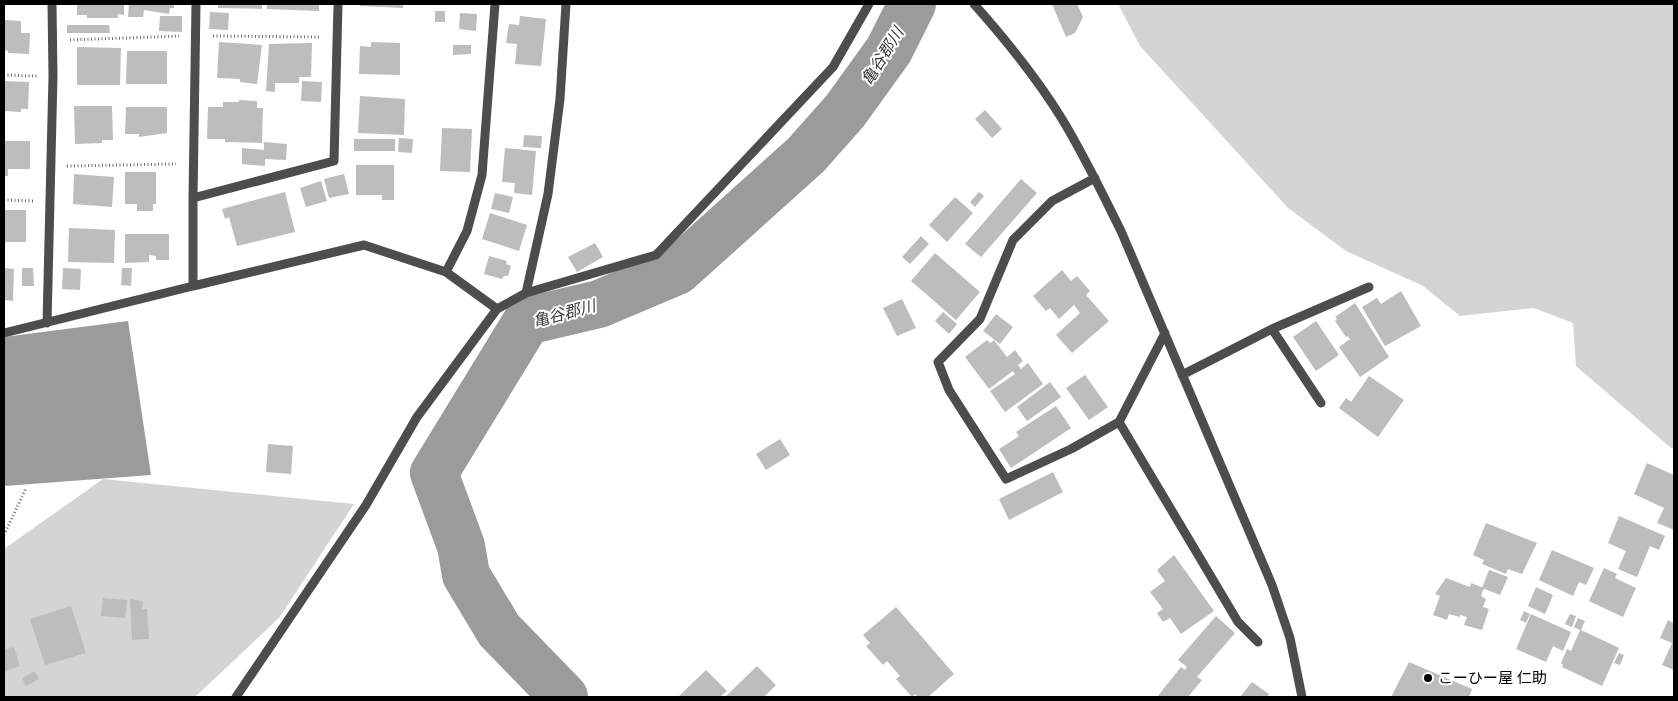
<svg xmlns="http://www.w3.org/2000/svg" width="1678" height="701" viewBox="0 0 1678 701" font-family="Figtree,'Noto Sans JP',sans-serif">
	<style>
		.green { fill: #d4d4d4 }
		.water { fill: #9b9b9b }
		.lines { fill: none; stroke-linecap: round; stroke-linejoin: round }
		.river { stroke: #9b9b9b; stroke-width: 48 }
		.building { fill: #bdbdbd }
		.path { stroke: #6f6f6f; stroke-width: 3; stroke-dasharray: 1 2.5; stroke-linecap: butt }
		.minor { stroke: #4d4d4d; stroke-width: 9 }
		.poi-dot { fill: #000; stroke: #fff; stroke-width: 2 }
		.labels { text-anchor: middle; stroke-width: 4; stroke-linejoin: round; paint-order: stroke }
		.poi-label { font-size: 15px; fill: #000; stroke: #fff; text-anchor: start }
		.water-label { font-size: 16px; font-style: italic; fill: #3c3c3c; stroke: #fff }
	</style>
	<rect width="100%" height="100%" fill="#fff"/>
	<path class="green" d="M1118,4H1674V448H1671L1576,366L1573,323L1534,308L1460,316L1423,286L1346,251L1288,208L1140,46Z
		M103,479L354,504L279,618L195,697H4V549Z"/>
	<path class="water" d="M128,321L151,475L4,486V337Z"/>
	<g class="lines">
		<path class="river" d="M564,697L499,630L466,575L461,546L434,473L527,321L599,304L677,271L806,155L845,111L889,50L912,4"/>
	</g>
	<path class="building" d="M77,4H124V15L118,14V18H87V15H77Z
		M129,4H174V8H170L169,14L144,10L143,17H128Z
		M218,4H262V9L218,8Z
		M267,4H319V11L267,9Z
		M360,4H403V8L360,6Z
		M1052,4H1077L1083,17L1075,33L1066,37Z
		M435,11H445V22H435Z
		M210,12L229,13L228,30L209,29Z
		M460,13L477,14L476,31L459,29Z
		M160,16H182V32L159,31Z
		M520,16L546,19L541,66L515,64L517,44L506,43L509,24L519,25Z
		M4,20L21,21V33H30L29,54L8,53V51L4,50Z
		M67,25H109L110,33H67Z
		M219,42L262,45L257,84L240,82V79L217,78Z
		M371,42L400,43V75L359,74L360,46L371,47Z
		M312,43L311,77H299V83H275V92L266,91L269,44Z
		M453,45H471V54L453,55Z
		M77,47L121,48L120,85H77Z
		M127,51H167V84H126Z
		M4,81L29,82L28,109H21V112L4,111Z
		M302,81L322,82L321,102L301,101Z
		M360,96L405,99L404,135L358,133Z
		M239,100L257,101V108H263L262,143L225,142V139H207L208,107H223V102H239Z
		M74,106H112L113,140H102V143L75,144Z
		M126,107H167V133L139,137V134H125Z
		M985,110L1002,129L992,138L975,119Z
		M442,128L472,129L470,172L440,171Z
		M524,135L542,136L541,148L523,147Z
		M399,138L413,139L412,153L398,152Z
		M354,139H395V151H354Z
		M4,141H30V169H8V176H4Z
		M264,142L287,144L286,160L265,159V166L242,164V148L264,150Z
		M505,148L536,151L532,195L514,193L515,183L502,182Z
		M356,165H394V200H382V195H356Z
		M125,172H156V204H153V211H137V204H125Z
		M74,174L114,177L112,207L73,204Z
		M344,174L349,194L329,198L324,179Z
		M1021,179L1037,193L981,257L965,244Z
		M321,181L327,201L306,207L300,188Z
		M285,192L295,232L237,246L229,217L225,219L222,209Z
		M979,192L984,196L975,207L970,202Z
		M495,193L513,197L509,213L491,209Z
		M955,197L973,213L947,242L929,225Z
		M4,210H26V242H4Z
		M490,213L527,225L519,251L482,239Z
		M69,228L115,230L114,263L68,262Z
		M125,234H169V260H156V256L149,255V262L125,263Z
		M921,236L929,244L910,264L902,257Z
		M595,243L603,257L577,272L568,257Z
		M935,253L980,292L956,320L911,281Z
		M489,256L507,261L506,264L511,266L508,276H504L502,279L484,274Z
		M4,268L14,269L13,301L4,300Z
		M22,268H33L34,286H22Z
		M63,268L81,269L80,290L62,289Z
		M122,268H132L131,286L121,285Z
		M1062,270L1071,281L1077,276L1090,291L1086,295L1109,321L1072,353L1056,335L1080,313L1074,305L1059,319L1050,308L1046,311L1033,296Z
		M1401,291L1421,326L1385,346L1362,307L1377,298L1381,304Z
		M902,299L916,328L897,336L883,308Z
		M1355,303L1389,357L1360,377L1339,347L1350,339L1348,336L1346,337L1335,321L1337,319L1335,317Z
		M943,312L957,324L949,334L935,321Z
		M996,314L1013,327L1000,344L983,331Z
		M1316,321L1339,355L1316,371L1293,337Z
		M987,340L990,343L994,340L1007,357L1015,350L1023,361L1018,365L1021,369L1028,363L1043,384L1005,412L990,391L1015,374L1013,371L989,389L965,357Z
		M1085,375L1108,407L1089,420L1066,388Z
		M1369,376L1404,400L1378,437L1339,408L1346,398L1351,402Z
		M1050,382L1061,397L1027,421L1017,407Z
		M1056,406L1071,428L1011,468L999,449L1019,436L1016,432Z
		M780,439L790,455L766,470L756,454Z
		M268,444L293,446L291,474L266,472Z
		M1647,463L1674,475V530L1657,523L1664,508L1634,494Z
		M1053,472L1063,492L1009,520L999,499Z
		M1619,516L1665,536L1659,550L1650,546L1637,577L1618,569L1626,551L1608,543Z
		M1486,523L1537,543L1522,574L1508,569L1506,574L1482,564L1484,560L1473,555Z
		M1552,550L1594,568L1586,585L1579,582L1573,596L1539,580Z
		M1174,555L1214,611L1181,634L1170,618L1163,622L1157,613L1163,609L1150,592L1165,581L1157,570Z
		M1604,568L1617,574L1615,578L1636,588L1623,617L1589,601Z
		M1489,570L1508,577L1500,595L1482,588Z
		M1446,578L1470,587L1471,583L1484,588L1481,596L1486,599L1483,607L1489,609L1482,630L1464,625L1467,617L1460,615V617L1449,614L1447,620L1433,615L1440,596L1435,594Z
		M1536,587L1553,595L1545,614L1528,606Z
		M103,598L127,600L125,618L101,616Z
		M130,599L143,601L142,609H147L149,639L132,640Z
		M71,606L86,653L45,665L30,619Z
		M896,607L954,674L928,697H918L915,694L912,697L896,679L900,676L887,661L883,665L866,646L870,643L863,635Z
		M1524,611L1530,614L1526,623L1520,620Z
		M1531,614L1571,632L1563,651L1553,646L1546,662L1516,649Z
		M1570,614L1576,616L1572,627L1565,624Z
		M1216,616L1235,633L1197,677L1202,680L1188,697H1157L1181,667L1185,670L1187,667L1178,660Z
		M1578,618L1585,621L1581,630L1619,648L1602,686L1562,667L1563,665L1561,663L1567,649L1571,651L1580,630L1574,627Z
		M1668,620L1674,623V670L1662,665L1672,643L1660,638Z
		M14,647L20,666L4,672V650Z
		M1619,653L1624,655L1620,665L1614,663Z
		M1409,662L1472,689L1469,697H1391Z
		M757,666L776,685L764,697H725Z
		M706,670L727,691L720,697H678Z
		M35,671L39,679L26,686L22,678Z
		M1252,682L1269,694L1267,697H1240Z"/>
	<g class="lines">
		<path class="path" d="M213,36L319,37
			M70,40L179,36
			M4,75L37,76
			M67,166L176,164
			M4,200L34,201
			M4,535L26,488"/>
		<path class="minor" d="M338,4L334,161L193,198V286L364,245L446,272L497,309
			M974,4C1006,40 1037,78 1062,119C1084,155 1102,193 1121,231L1272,585L1290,638L1302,697
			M1095,178L1052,201L1013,240L980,319L938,362L949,390L1006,479L1071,449L1119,422L1165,333
			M193,198L196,4
			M446,272L467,231L482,175L495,4
			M526,293L656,255L833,67L869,4
			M47,323L53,76L52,4
			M1272,329L1321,403
			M4,333L193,286
			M1182,375L1272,329L1369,287
			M1119,422L1238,622L1258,642
			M236,697L366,505L417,417L497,309L526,293L548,194L560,99L566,4"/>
	</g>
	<circle class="poi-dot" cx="1428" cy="678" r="5"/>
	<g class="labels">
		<g class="poi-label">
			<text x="1438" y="683">こーひー屋 仁助</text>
		</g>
		<g class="water-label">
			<text transform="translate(882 56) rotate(-58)" y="6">亀谷郡川</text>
			<text transform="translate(564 313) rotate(-15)" y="6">亀谷郡川</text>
		</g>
	</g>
	<rect width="1678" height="701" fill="none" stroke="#000000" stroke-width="10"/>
</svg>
